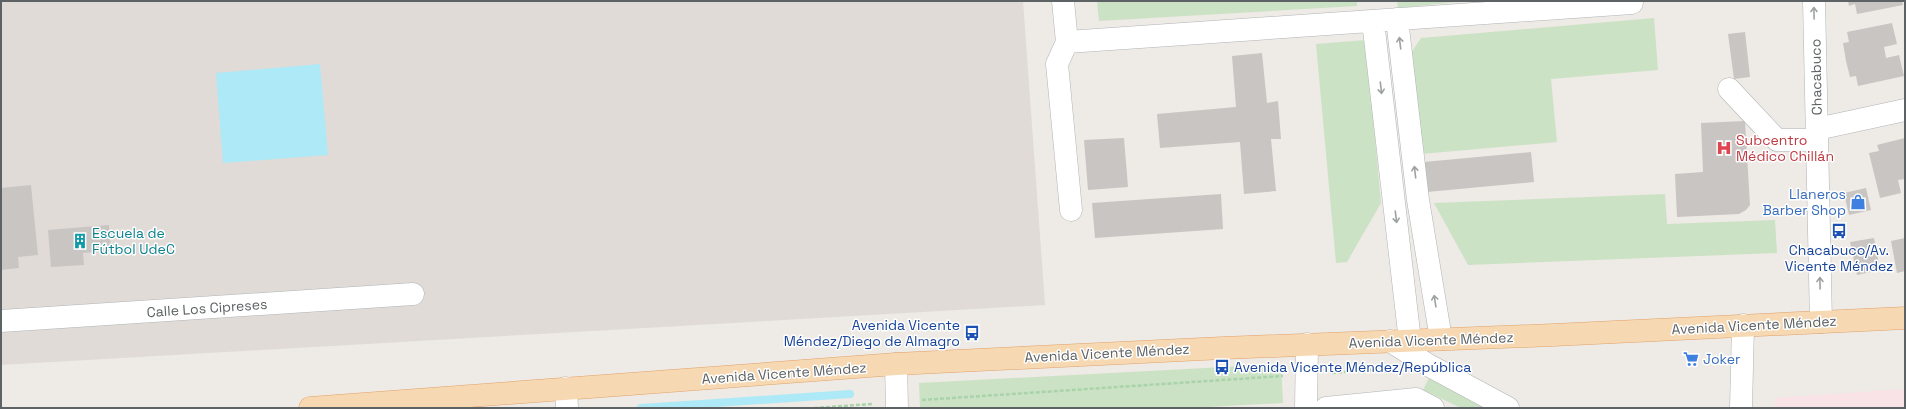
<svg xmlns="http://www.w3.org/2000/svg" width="1906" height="409" viewBox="0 0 1906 409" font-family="'Space Grotesk',sans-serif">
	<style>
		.education { fill: #e0dbd7 }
		.medical { fill: #f9e3e7 }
		.green { fill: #cce2c5 }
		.water { fill: #ade9f6 }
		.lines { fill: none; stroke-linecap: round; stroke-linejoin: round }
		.stream { stroke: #ade9f6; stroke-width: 8 }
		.building { fill: #c9c5c2 }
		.minor-casing { stroke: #b0b4b6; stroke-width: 23 }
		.major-casing { stroke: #e2a16a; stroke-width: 23 }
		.path { stroke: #a9d3a9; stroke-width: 2.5; stroke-dasharray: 4 2; stroke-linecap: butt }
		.minor { stroke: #fff; stroke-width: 22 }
		.major { stroke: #f6d9b2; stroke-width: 22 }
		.oneway { stroke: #9ea1a2 }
		.labels { text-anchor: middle; stroke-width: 3; stroke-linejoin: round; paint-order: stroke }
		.street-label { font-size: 14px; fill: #5d6264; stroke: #fff }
		.health-label { font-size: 14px; fill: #be3a42; stroke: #fff; text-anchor: start }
		.shop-label { font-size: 14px; fill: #366cbe; stroke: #fff; text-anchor: end }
		.culture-label { font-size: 14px; fill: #0d838f; stroke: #fff; text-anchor: start }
		.transit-label { font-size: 14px; fill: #164399; stroke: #fff }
	</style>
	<rect width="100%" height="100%" fill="#eeeae5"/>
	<path class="education" d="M1,1H1023L1045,305L1,365Z"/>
	<path class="medical" d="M1905,389V408H1775V398Z"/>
	<path class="green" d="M1097,1H1357V6L1099,21Z
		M1397,1H1466L1398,8Z
		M1654,18L1658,70L1551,79L1557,142L1421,154L1411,53L1421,38Z
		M1366,40L1381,203L1347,262L1336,263L1316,44Z
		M1665,194L1667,224L1775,220L1777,253L1468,265L1434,203Z
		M1281,364L1283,403L1189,408H920L919,383Z
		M1429,378L1489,408H1461L1423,390Z"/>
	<path class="water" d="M320,64L328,155L223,163L216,73Z"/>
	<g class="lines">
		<path class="stream" d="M641,408L850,394"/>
	</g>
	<path class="building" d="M1848,1H1902L1903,5L1857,14L1855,4L1849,6Z
		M1892,23L1897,44L1884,47L1886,58L1899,55L1904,76L1858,86L1856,76L1850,77L1846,61L1843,43L1849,42L1847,32Z
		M1745,32L1750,77L1734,79L1728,34Z
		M1262,53L1267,103L1278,101L1281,139H1271L1276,191L1244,194L1240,142L1160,148L1157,114L1236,107L1232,56Z
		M1745,121L1750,205L1746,210L1739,214L1677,217L1675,174L1703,172L1701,123Z
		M1124,138L1128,187L1088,190L1084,140Z
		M1905,138V179L1898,180L1901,193L1880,198L1869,153L1879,151L1877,145Z
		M1531,152L1534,182L1427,192L1424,162Z
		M31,185L38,255L18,257L19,268L1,270V188Z
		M1866,188L1871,210L1849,215L1844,193Z
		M1221,194L1223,229L1095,238L1092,203Z
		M109,225L111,251L83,253L84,265L51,267L48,230Z
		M1874,238L1880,270L1857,275L1850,242Z
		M1905,238V271L1897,273L1891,241Z"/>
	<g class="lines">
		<defs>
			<path id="minor" d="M1063,1L1067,42L1057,64L1071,210
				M1814,1L1821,322
				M1397,19L1418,200L1441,339
				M1373,21L1410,341
				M1067,42L1632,3V1
				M1729,89L1777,140H1817
				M1817,129L1905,110
				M1,321L413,294
				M1390,341L1430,366L1508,408
				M896,364L897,408
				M566,388L567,408
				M1306,408L1307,344
				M1326,408L1416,399L1433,408
				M1741,408L1743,325"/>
			<path id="major" d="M310,408L896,364L1223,348L1553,335L1905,318"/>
		</defs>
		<use href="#minor" class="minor-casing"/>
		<use href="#major" class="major-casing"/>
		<path class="path" d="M1332,373L1386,369
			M922,400L1283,376
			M814,408L872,404"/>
		<use href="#minor" class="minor"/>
		<use href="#major" class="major"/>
	</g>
	<defs><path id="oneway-shaft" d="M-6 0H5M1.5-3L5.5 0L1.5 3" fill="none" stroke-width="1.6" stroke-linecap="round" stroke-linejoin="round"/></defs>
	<g class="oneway">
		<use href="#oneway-shaft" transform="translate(1814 13) rotate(-91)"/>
		<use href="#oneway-shaft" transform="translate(1400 43) rotate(-97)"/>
		<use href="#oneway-shaft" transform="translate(1381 88) rotate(83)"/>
		<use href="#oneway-shaft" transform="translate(1415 172) rotate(-97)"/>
		<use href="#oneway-shaft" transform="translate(1396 217) rotate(83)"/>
		<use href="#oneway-shaft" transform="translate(1820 283) rotate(-91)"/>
		<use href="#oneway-shaft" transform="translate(1435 301) rotate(-99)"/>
	</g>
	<defs>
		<symbol id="hospital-bare" viewBox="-9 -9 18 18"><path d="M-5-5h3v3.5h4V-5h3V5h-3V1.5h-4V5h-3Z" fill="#e0444e" stroke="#fff" stroke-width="2.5" paint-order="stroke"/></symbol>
		<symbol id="shop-bare" viewBox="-9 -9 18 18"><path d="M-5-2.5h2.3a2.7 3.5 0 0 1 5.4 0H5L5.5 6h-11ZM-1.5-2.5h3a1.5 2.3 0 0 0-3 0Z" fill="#3f7fe0" stroke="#fff" stroke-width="2.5" paint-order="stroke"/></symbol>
		<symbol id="bus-bare" viewBox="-9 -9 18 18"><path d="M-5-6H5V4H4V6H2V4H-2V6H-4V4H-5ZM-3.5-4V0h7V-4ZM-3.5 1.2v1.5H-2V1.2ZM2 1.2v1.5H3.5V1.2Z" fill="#1a4fb4" stroke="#fff" stroke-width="2.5" paint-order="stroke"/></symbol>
		<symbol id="building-bare" viewBox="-9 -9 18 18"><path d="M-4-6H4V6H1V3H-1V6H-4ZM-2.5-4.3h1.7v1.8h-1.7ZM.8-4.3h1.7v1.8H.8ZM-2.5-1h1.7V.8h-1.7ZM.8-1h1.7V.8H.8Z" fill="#0f9aa8" stroke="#fff" stroke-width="2.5" paint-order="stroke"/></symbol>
		<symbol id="supermarket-bare" viewBox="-9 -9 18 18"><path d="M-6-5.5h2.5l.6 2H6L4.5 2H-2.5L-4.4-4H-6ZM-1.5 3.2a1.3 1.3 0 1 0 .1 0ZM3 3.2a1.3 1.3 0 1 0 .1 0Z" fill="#3f7fe0" stroke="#fff" stroke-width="2.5" paint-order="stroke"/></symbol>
	</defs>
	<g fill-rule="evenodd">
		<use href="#hospital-bare" x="1713" y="137" width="22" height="22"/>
		<use href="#shop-bare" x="1847" y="191" width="22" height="22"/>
		<use href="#bus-bare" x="1828" y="220" width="22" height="22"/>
		<use href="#building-bare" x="69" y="230" width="22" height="22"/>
		<use href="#bus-bare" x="961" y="322" width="22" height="22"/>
		<use href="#supermarket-bare" x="1680" y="348" width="22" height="22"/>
		<use href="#bus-bare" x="1211" y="356" width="22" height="22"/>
	</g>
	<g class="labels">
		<g class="street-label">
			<text transform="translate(1816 77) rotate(-91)" y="5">Chacabuco</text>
			<text transform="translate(207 308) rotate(-4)" y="5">Calle Los Cipreses</text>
			<text transform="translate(1754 325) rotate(-3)" y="5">Avenida Vicente Méndez</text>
			<text transform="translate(1431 340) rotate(-2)" y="5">Avenida Vicente Méndez</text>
			<text transform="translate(1107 353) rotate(-3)" y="5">Avenida Vicente Méndez</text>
			<text transform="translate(784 373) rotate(-4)" y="5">Avenida Vicente Méndez</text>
		</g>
		<g class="health-label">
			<text x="1736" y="145">Subcentro<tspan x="1736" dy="16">Médico Chillán</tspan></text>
		</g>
		<g class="shop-label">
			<text x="1846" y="199">Llaneros<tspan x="1846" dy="16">Barber Shop</tspan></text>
			<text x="1703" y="364" text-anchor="start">Joker</text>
		</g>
		<g class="culture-label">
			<text x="92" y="238">Escuela de<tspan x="92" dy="16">Fútbol UdeC</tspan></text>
		</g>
		<g class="transit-label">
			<text x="1839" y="255">Chacabuco/Av.<tspan x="1839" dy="16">Vicente Méndez</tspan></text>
			<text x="960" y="330" text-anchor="end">Avenida Vicente<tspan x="960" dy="16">Méndez/Diego de Almagro</tspan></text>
			<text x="1234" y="372" text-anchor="start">Avenida Vicente Méndez/República</text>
		</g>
	</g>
	<rect width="1906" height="409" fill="none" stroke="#5d6264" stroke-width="4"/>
</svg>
